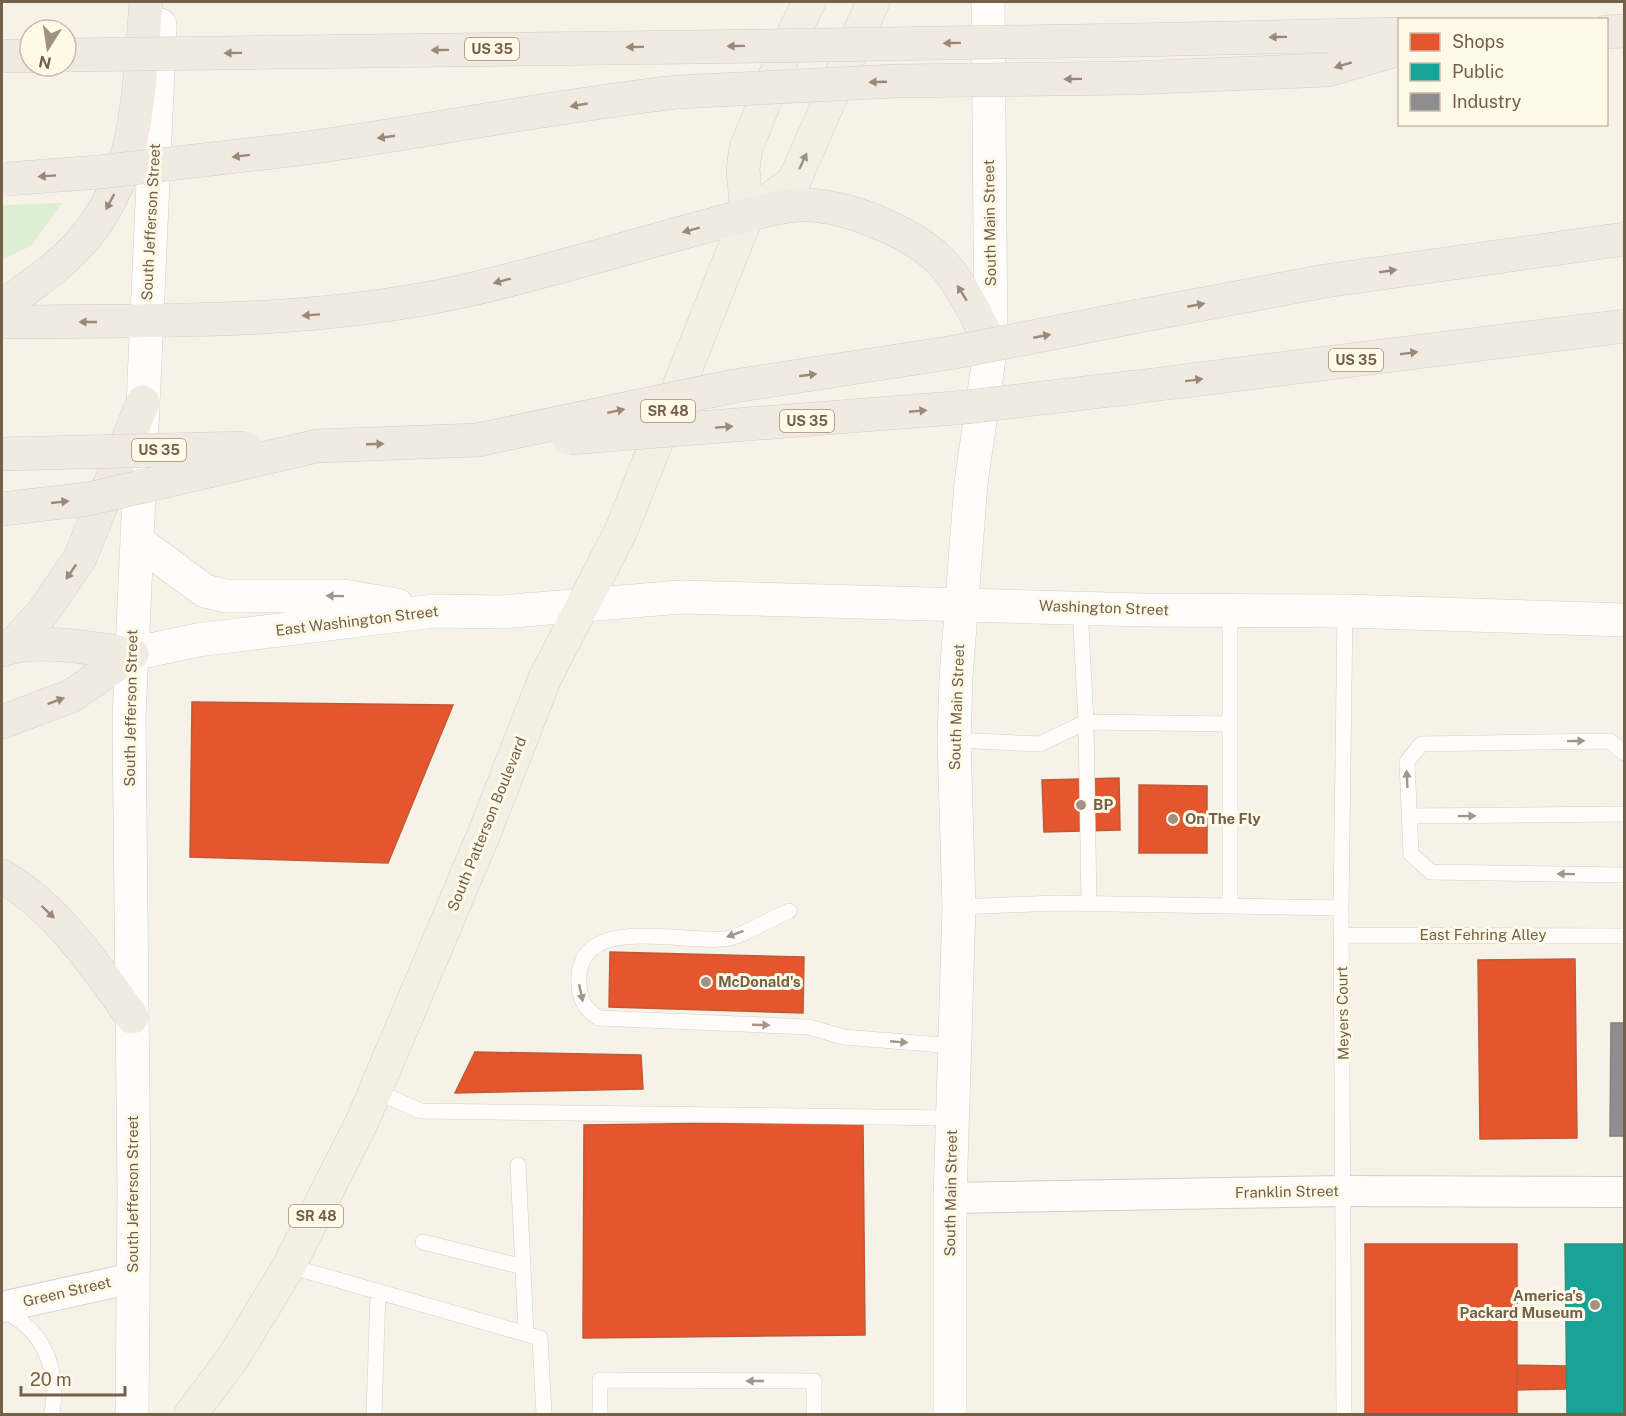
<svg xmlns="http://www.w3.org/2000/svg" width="1626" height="1416" viewBox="0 0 1626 1416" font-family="'Public Sans',sans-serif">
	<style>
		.green { fill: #deeed2 }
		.shops { fill: #e4572e; stroke: #c25936; stroke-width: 1.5 }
		.public { fill: #17a398; stroke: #338f80; stroke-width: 1.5 }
		.industry { fill: #8d8d92; stroke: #867f7c; stroke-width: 1.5 }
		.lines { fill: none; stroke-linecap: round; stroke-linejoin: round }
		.lane-casing { stroke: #d4cec5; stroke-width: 16 }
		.street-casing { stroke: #d4cec5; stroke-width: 32 }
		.secondary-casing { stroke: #d3cec3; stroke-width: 34 }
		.primary-casing { stroke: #d5cec5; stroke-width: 34 }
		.highway-casing { stroke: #d5cec5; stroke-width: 34 }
		.lane { stroke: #fefdfc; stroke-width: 15 }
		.street { stroke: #fefdfc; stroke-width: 30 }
		.secondary { stroke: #fefdfc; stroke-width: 33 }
		.primary { stroke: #f2efe4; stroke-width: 33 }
		.highway { stroke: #f1eae3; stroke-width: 33 }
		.highway-bridge-casing { stroke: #d5cec5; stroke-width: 34; stroke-linecap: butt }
		.highway-bridge { stroke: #f1eae3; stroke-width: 33 }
		.oneway { fill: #9a8976 }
		.oneway2 { fill: #a0917f }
		.oneway3 { fill: #a49687 }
		.poi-dot { fill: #a29280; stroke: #fffae8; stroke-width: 2 }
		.labels { text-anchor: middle; stroke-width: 6; stroke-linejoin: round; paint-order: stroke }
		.shield { fill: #fffae8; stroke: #9e8e78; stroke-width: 1.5 }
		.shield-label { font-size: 14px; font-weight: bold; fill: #745f48 }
		.street-label { font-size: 15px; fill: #745f48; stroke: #fffae8 }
		.poi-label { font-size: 15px; font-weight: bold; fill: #745f48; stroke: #fffae8; text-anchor: start }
	</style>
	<rect width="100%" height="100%" fill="#f6f2e8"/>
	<path class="green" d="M62,203L31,246L2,260V205Z"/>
	<path class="shops" d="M192,702L453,705L388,863L190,857Z
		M1119,778L1120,830L1044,832L1042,780Z
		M1139,785L1207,786V853H1139Z
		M610,952L804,957L803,1013L609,1007Z
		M1575,959L1577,1138L1480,1139L1478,960Z
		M475,1052L641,1055L643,1089L455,1093Z
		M863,1121L865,1335L583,1338L584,1125Z
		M1365,1244H1517V1414H1365Z
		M1517,1365L1566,1366V1389L1517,1390Z"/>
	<path class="public" d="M1565,1244H1624V1414H1567Z"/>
	<path class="industry" d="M1611,1023H1624V1136H1610Z"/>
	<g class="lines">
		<defs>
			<path id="lane" d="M1080,608L1086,722L1089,904
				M954,740L1040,744L1086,722L1230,724
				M1624,753L1610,741L1421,744L1407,762L1411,854L1431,872L1624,875
				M1409,816L1624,814
				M1230,906V611
				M959,907L1056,903L1341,908
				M789,911C770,919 749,933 730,938C690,947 574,908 579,985C580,1001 586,1010 599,1018L809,1027L843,1037L955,1046
				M1342,935L1624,936
				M375,1091L421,1111L952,1118
				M518,1165L526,1333
				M423,1242L523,1267
				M289,1266L540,1338L544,1414
				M2,1310C45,1330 59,1369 52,1414
				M374,1414L378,1291
				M600,1414V1380L814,1381V1414
				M1344,1414L1341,908L1345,611"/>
			<path id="street" d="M950,1198L1345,1191L1624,1192
				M2,1307L133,1278"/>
			<path id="secondary" d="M137,541L205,591L226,596H343L397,605
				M132,654L198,640L434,611L501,612L681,597L1143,610L1345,611L1624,620
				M132,1414L134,1192L129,718L160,25
				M950,1414V1198L959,907L954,740L956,677L971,483L991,344L988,2"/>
			<path id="primary" d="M747,216L794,181L873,2
				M191,1414L233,1358L289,1266L362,1122L484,834L545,678L621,531L747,216L743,169L746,148L786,49L809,2"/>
			<path id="highway" d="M1606,32L1624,31
				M1136,40L1400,34
				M291,52L693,47
				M2,56H30
				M1132,78L1328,70L1400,49
				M299,149C426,132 551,106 678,92
				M2,305C19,296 34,283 50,271C141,201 137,105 146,2
				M1139,316L1325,281L1624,239
				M2,322C155,320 308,325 459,292C542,274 624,248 707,226C734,219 783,203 811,205C852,208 918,234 945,266C964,288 977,318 991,344
				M1136,387L1624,326
				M317,446L477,440
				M12,646L44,611L80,558L143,402
				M2,650C38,637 94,649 132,654
				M2,722L71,696L132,654
				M2,876C58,909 95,965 132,1017"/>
		</defs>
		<use href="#lane" class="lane-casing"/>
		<use href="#street" class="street-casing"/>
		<use href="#secondary" class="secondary-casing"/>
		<use href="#primary" class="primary-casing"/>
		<use href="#highway" class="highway-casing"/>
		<use href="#lane" class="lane"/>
		<use href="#street" class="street"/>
		<use href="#secondary" class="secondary"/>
		<use href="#primary" class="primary"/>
		<use href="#highway" class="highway"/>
		<defs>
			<path id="highway-bridge" d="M693,47L1136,40
				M66,55L291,52
				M678,92L896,81L1132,78
				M7,179L99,172L299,149
				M569,438L967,407L1136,387
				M477,440L734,386L955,352L1139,316
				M2,454L246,448
				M2,509L88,499L317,446"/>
		</defs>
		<use href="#highway-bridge" class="highway-bridge-casing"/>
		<use href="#highway-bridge" class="highway-bridge"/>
	</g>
	<defs><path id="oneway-solid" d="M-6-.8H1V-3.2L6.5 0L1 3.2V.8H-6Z" transform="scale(1.5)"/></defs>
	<g class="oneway">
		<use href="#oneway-solid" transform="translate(1278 37) rotate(179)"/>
		<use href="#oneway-solid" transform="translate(952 43) rotate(179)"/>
		<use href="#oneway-solid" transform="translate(736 46) rotate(179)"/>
		<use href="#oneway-solid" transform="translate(635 47) rotate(179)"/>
		<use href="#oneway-solid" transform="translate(440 50) rotate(179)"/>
		<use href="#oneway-solid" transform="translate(233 53) rotate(179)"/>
		<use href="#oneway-solid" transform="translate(1343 65) rotate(164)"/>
		<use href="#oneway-solid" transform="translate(1073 79) rotate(179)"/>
		<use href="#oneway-solid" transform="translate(878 82) rotate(178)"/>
		<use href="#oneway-solid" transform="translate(579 105) rotate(170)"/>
		<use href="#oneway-solid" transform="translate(386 137) rotate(172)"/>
		<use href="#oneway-solid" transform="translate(241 156) rotate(173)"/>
		<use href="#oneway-solid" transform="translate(47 176) rotate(176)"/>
		<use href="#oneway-solid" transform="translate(110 202) rotate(118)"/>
		<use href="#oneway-solid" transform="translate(691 230) rotate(165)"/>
		<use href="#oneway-solid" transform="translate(1388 271) rotate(-9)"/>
		<use href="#oneway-solid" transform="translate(502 281) rotate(165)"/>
		<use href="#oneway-solid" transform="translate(962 293) rotate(-122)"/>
		<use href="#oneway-solid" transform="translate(1196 305) rotate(-11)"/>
		<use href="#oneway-solid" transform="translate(311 315) rotate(176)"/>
		<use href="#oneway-solid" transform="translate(88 322) rotate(-180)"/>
		<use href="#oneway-solid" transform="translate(1042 336) rotate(-11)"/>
		<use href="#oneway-solid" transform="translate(1409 353) rotate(-7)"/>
		<use href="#oneway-solid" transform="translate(808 375) rotate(-8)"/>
		<use href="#oneway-solid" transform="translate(1194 380) rotate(-7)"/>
		<use href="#oneway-solid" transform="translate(616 411) rotate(-12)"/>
		<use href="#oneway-solid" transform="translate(918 411) rotate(-5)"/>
		<use href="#oneway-solid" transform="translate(724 427) rotate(-4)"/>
		<use href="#oneway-solid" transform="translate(375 444) rotate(-2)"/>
		<use href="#oneway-solid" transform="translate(60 502) rotate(-6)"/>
		<use href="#oneway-solid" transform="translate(71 572) rotate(124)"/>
		<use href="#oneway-solid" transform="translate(56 701) rotate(-21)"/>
		<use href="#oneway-solid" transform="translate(48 912) rotate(44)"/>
	</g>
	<use class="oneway2" href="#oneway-solid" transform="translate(803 161) rotate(-65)"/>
	<g class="oneway3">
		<use href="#oneway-solid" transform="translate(335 596) rotate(-179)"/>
		<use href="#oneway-solid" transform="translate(1576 741) rotate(-1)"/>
		<use href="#oneway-solid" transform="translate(1407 779) rotate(-93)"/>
		<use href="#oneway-solid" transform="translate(1467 816) rotate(-1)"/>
		<use href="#oneway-solid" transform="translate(1566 874) rotate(-179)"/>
		<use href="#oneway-solid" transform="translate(735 934) rotate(160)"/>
		<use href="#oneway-solid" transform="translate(581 993) rotate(78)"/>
		<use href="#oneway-solid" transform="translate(761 1025) rotate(2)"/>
		<use href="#oneway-solid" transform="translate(899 1042) rotate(5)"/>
		<use href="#oneway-solid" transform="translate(755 1381) rotate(-180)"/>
	</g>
	<g class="poi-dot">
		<circle cx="1081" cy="805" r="6"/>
		<circle cx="1173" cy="819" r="6"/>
		<circle cx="706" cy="982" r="6"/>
		<circle cx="1595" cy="1305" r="6"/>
	</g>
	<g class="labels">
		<g class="shield">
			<rect x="465" y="38" width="54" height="22" rx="4.5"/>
			<rect x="1329" y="349" width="54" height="22" rx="4.5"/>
			<rect x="641" y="400" width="54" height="22" rx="4.5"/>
			<rect x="780" y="410" width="54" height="22" rx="4.5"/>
			<rect x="132" y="439" width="54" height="22" rx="4.5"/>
			<rect x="289" y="1205" width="54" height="22" rx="4.5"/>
		</g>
		<g class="shield-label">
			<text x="492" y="54">US 35</text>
			<text x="1356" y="365">US 35</text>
			<text x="668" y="416">SR 48</text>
			<text x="807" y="426">US 35</text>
			<text x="159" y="455">US 35</text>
			<text x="316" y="1221">SR 48</text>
		</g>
		<g class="street-label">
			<text transform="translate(151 222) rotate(-87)" y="5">South Jefferson Street</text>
			<text transform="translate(990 223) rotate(-91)" y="5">South Main Street</text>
			<text transform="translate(1104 608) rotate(2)" y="5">Washington Street</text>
			<text transform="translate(357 621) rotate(-7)" y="5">East Washington Street</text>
			<text transform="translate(957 707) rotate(-88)" y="5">South Main Street</text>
			<text transform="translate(131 708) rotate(-89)" y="5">South Jefferson Street</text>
			<text transform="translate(487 824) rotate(-68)" y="5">South Patterson Boulevard</text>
			<text x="1483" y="940">East Fehring Alley</text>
			<text transform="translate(1343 1013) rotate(-91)" y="5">Meyers Court</text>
			<text transform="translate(1287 1192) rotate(-1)" y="5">Franklin Street</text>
			<text transform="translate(951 1193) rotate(-89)" y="5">South Main Street</text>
			<text transform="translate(133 1194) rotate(-90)" y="5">South Jefferson Street</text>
			<text transform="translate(67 1292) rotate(-13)" y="5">Green Street</text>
		</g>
		<g class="poi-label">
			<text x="1093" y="810">BP</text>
			<text x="1185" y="824">On The Fly</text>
			<text x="718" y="987">McDonald's</text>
			<text x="1583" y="1301" text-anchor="end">America's<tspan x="1583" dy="17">Packard Museum</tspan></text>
		</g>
	</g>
	<rect width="1626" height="1416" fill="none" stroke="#745f48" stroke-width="6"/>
	<rect x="1398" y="18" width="210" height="108" fill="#fffae8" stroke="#c7bca8" stroke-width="1.5"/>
	<rect x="1410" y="33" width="30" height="18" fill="#e4572e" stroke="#c7bca8" stroke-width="1.5"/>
	<text x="1452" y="48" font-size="18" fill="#745f48">Shops</text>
	<rect x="1410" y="63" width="30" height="18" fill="#17a398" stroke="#c7bca8" stroke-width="1.5"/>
	<text x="1452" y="78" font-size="18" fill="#745f48">Public</text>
	<rect x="1410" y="93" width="30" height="18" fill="#8d8d92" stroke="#c7bca8" stroke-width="1.5"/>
	<text x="1452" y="108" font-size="18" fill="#745f48">Industry</text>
	<g transform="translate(48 48) rotate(192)"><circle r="28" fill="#fffae8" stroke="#c7bca8" stroke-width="1.5"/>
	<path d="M0-4.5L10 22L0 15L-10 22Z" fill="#a29280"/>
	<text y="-9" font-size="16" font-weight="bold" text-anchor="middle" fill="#745f48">N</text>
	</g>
	<path d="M21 1386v9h104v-9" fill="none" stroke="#745f48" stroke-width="3"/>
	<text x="30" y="1386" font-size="18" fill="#745f48" stroke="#fffae8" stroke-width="4.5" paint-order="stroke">20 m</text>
</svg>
